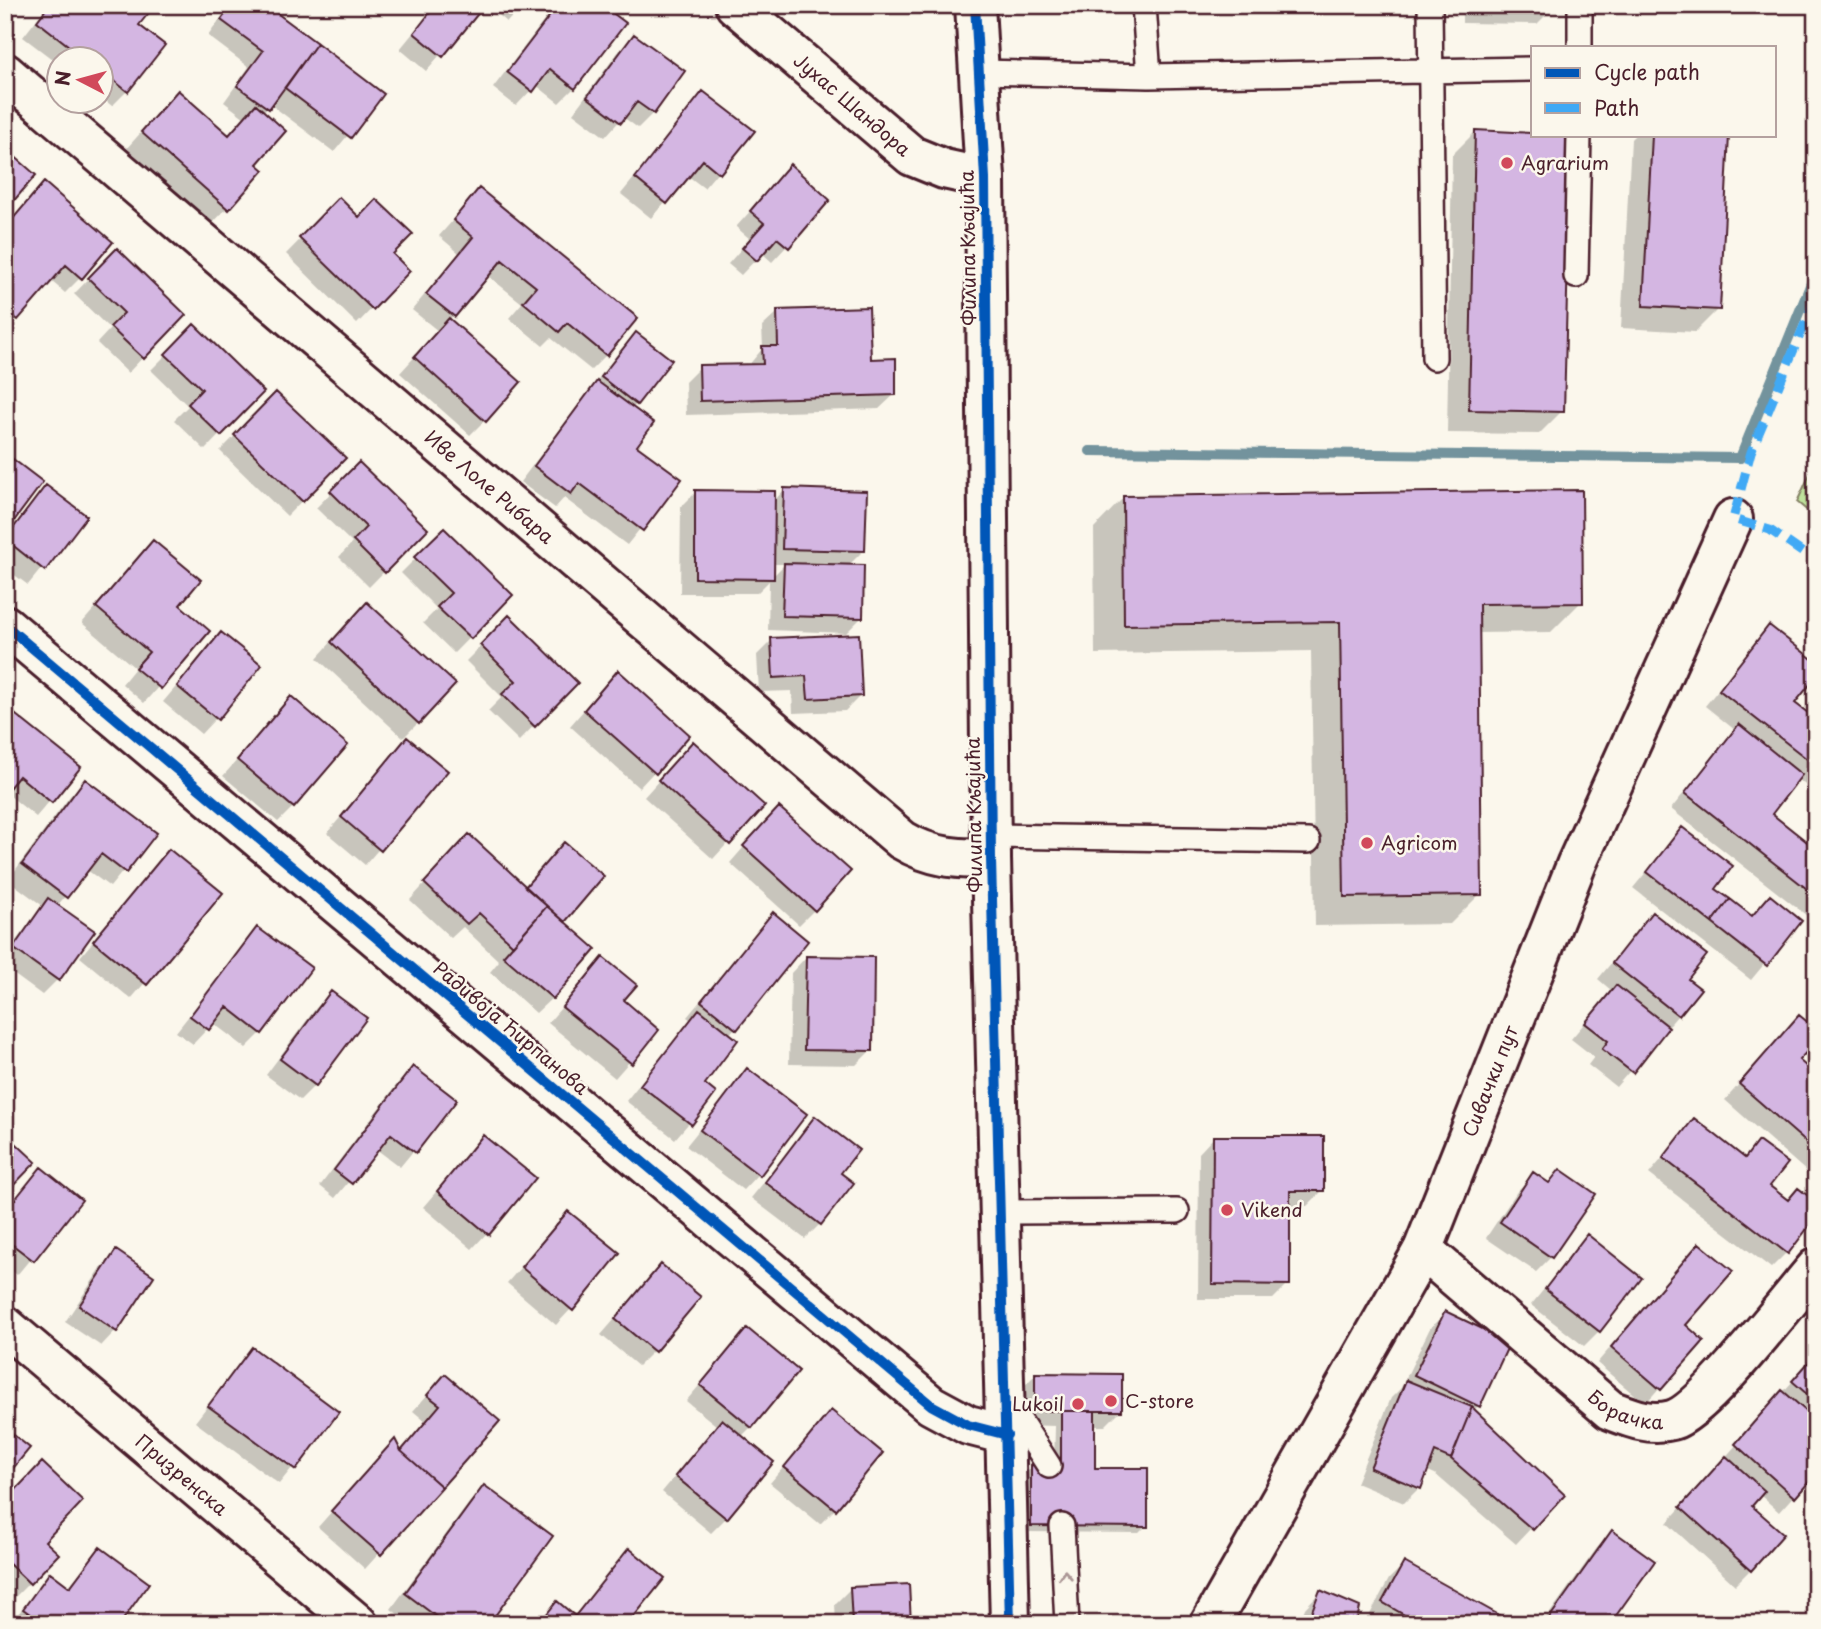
<svg xmlns="http://www.w3.org/2000/svg" width="1821" height="1629" viewBox="0 0 1821 1629" font-family="'Playpen Sans',sans-serif">
	<style>
		.forest { fill: url(#forest-firs); stroke: #848064; stroke-width: 2 }
		.shadow { fill: #0003; fill-rule: evenodd }
		.lines { fill: none; stroke-linecap: round; stroke-linejoin: round }
		.stream { stroke: #73939d; stroke-width: 10 }
		.building { fill: #d4b6e2; stroke: #4a1f2b; stroke-width: 2 }
		.service-casing { stroke: #4a1f2b; stroke-width: 28 }
		.minor-casing { stroke: #4a1f2b; stroke-width: 44 }
		.tertiary-casing { stroke: #4a1f2b; stroke-width: 44 }
		.service { stroke: #fbf7ec; stroke-width: 23 }
		.minor { stroke: #fbf7ec; stroke-width: 38 }
		.tertiary { stroke: #fbf7ec; stroke-width: 38 }
		.quiet { stroke: #3fa9f5; stroke-width: 9; stroke-dasharray: 18 9; stroke-linecap: butt }
		.cycleway-casing { stroke: #fbf7ec; stroke-width: 15 }
		.cycleway { stroke: #0057b8; stroke-width: 10 }
		.oneway { stroke: #ab9695 }
		.poi-dot { fill: #d1495b; stroke: #fbf7ec; stroke-width: 2.5 }
		.labels { text-anchor: middle; stroke-width: 5; stroke-linejoin: round; paint-order: stroke }
		.street-label { font-size: 19px; fill: #4a1f2b; stroke: #fbf7ec }
		.poi-label { font-size: 19px; fill: #4a1f2b; stroke: #fbf7ec; text-anchor: start }
	</style>
	<defs>
		<pattern id="forest-firs" width="22" height="20" patternUnits="userSpaceOnUse" patternTransform="scale(1.75)"><rect width="22" height="20" fill="#bfe29c"/><path d="M5 1l3.5 6h-7zM16 11l3.5 6h-7z" fill="#a6c187"/></pattern>
	</defs>
	<rect width="100%" height="100%" fill="#fbf7ec"/>
	<filter id="ink" filterUnits="userSpaceOnUse"><feTurbulence type="fractalNoise" baseFrequency=".0143" numOctaves="2"/><feDisplacementMap in="SourceGraphic" scale="14" xChannelSelector="R" yChannelSelector="G"/><feConvolveMatrix kernelMatrix="1 2 1 2 8 2 1 2 1" color-interpolation-filters="sRGB"/></filter>
	<g filter="url(#ink)">
		<path class="forest" d="M1816,461V518L1797,502Z"/>
		<path class="shadow" d="M48,5H152L136,25L127,91L112,106L102,98V60H60V65L23,37Z
			M230,5H263L381,95L334,152L270,104L263,112L255,164L262,170L212,224L127,148L163,108L228,136L245,118L224,102L249,67L208,36Z
			M436,5H483L426,71L400,49Z
			M487,5H523L507,22Z
			M556,5H599L574,88L559,103L536,85L516,106L493,88Z
			M1462,5H1556L1537,24L1462,23Z
			M634,36L653,113L638,128L623,117L605,137L573,113L619,51Z
			M704,93L752,131L704,188L688,176L651,218L621,194Z
			M1475,132L1562,411L1539,434L1447,433L1452,155Z
			M1635,135H1727L1718,309L1695,332L1621,328L1631,139Z
			M790,167L787,246L772,262L762,253L741,275L728,264L750,239L736,227Z
			M44,185L81,277L65,293L50,280L5,330V227Z
			M479,191L606,355L591,370L551,338L543,346L509,318L522,303L487,275L449,320L485,420L470,435L400,373L438,331L412,310L459,253L439,236Z
			M339,200L408,271L357,324L286,254Z
			M117,250L183,315L128,373L97,343L110,329L74,294Z
			M778,312L869,361L895,394L879,409L686,415L685,382L700,367L748,366L763,348L762,327Z
			M194,327L261,392L205,450L174,420L188,406L151,370Z
			M636,334V404L632,409L635,446L679,480L627,545L564,498L555,508L520,482L621,349Z
			M276,394L343,458L287,516L220,451Z
			M359,464L426,529L369,587L339,557L352,543L316,508Z
			M46,487L84,516L28,585L5,568V536Z
			M784,490L864,550L847,567L861,618L846,633L768,630L769,581L757,593H680L681,507L696,492L773,502ZM772,564H785L772,577Z
			M1124,497L1581,602L1551,632L1477,633L1480,894L1450,924L1315,926L1311,651L1095,654L1094,528Z
			M444,530L510,596L454,653L423,623L437,609L401,573Z
			M153,542L177,605L207,631L144,703L122,684L135,668L82,623Z
			M509,618L575,683L519,741L488,711L502,697L466,661Z
			M352,619L418,723L403,738L317,658Z
			M1769,627L1793,703L1816,721V789L1814,791L1797,779L1769,815L1816,852V923L1671,809L1735,730L1705,706Z
			M221,634L216,718L201,734L163,702Z
			M772,640L860,696L845,711L793,713L792,691L759,692L757,655Z
			M603,688L688,735L639,788L570,726Z
			M291,699L293,807L278,822L223,776Z
			M6,709L78,768L36,817L5,792Z
			M407,740L445,772L365,865L327,833Z
			M678,759L762,806L713,859L644,797Z
			M85,781L154,833L110,887L87,870L57,906V980L42,995L5,968V955L43,906L8,880L70,796Z
			M764,824L814,910L799,925L730,863Z
			M1682,829L1713,889L1750,917L1770,897L1800,921L1751,980L1633,888Z
			M564,844L563,922L552,998L536,1013L490,972L499,961L463,927L451,938L410,900L454,852L524,889Z
			M169,851L220,894L131,999L80,957Z
			M773,914L806,941L729,1035L702,1084L714,1094L675,1139L626,1101L691,1020L687,1017Z
			M1652,914L1686,979L1678,1015L1616,1087L1588,1065L1594,1057L1571,1039L1612,991L1598,979Z
			M257,930L261,1033L246,1048L213,1023L193,1044L176,1032Z
			M806,957L871,1050L856,1065L789,1064L791,973Z
			M603,960L621,1001L657,1030L615,1078L548,1023Z
			M331,993L315,1085L300,1100L266,1075L316,1008Z
			M1799,1017L1816,1032V1045L1813,1042L1797,1061L1816,1077V1180L1725,1100Z
			M413,1068L455,1100L400,1167L376,1149L335,1198L320,1186L398,1083Z
			M747,1071L758,1174L743,1190L686,1146Z
			M816,1118L839,1174L820,1224L805,1239L751,1198Z
			M1694,1121L1743,1158L1758,1143L1768,1186L1787,1201L1786,1253L1771,1268L1649,1174Z
			M483,1137L487,1233L472,1249L423,1207Z
			M1214,1137L1322,1191L1307,1206H1288V1284L1273,1299H1198L1199,1153Z
			M41,1169L79,1200L17,1275L5,1265V1210Z
			M1560,1171L1594,1195L1551,1257L1536,1272L1486,1238L1518,1190L1534,1175L1547,1184Z
			M568,1213L571,1309L556,1325L507,1283Z
			M1587,1237L1599,1331L1584,1346L1531,1305Z
			M1699,1245L1684,1326L1701,1341L1645,1404L1597,1363Z
			M116,1252V1330L101,1346L65,1322L101,1268Z
			M661,1266L654,1350L638,1366L601,1335Z
			M1445,1313L1478,1406L1473,1411L1562,1495L1516,1544L1435,1474L1426,1470L1419,1488L1404,1503L1356,1483L1391,1398L1401,1388L1430,1328Z
			M747,1330L751,1427L741,1437L726,1518L711,1533L662,1492L717,1426L686,1401Z
			M252,1349L337,1412L279,1484L195,1422Z
			M1816,1355V1471L1779,1512L1760,1495L1750,1506V1570L1735,1585L1667,1523Z
			M1035,1375L1120,1411L1105,1426H1093V1469L1146,1526L1139,1533L1024,1532L1025,1474L1032,1467H1054L1055,1426L1020,1425V1390Z
			M430,1392L498,1421L365,1569L318,1527L380,1457L400,1452L426,1422L413,1411Z
			M831,1412L835,1509L820,1524L770,1483Z
			M484,1488L487,1624H411L391,1609L469,1503Z
			M5,1503L29,1583L14,1598L5,1590Z
			M1612,1533L1608,1624H1542L1597,1548Z
			M100,1549L118,1624H10L50,1574L68,1587Z
			M629,1551L626,1624H539L558,1604L573,1617Z
			M1404,1564L1511,1624H1378L1368,1618L1389,1579Z
			M850,1589L909,1624H836L835,1604Z
			M1320,1592L1352,1624H1299L1305,1608Z"/>
		<g class="lines">
			<path class="stream" d="M1090,451L1740,458L1816,271"/>
		</g>
		<path class="building" d="M49,5H155L139,25L165,45L128,92L102,71V60H87L37,21Z
			M232,5H266L317,43L269,109L237,86L263,51L221,20Z
			M436,5H485L443,57L414,33Z
			M558,5H602L626,23L575,89L550,69L533,92L507,72Z
			M634,34L685,71L654,114L637,102L621,123L587,97Z
			M317,43L384,94L351,138L285,88Z
			M178,90L229,135L256,104L286,131L257,164L264,170L229,210L141,132Z
			M703,91L755,131L720,174L703,160L667,204L635,178Z
			M1475,130L1571,135L1564,412L1469,410Z
			M1652,135H1729L1720,310L1643,306Z
			M5,148L36,175L5,211Z
			M790,164L830,200L789,248L777,238L757,261L742,248L764,223L750,211Z
			M44,182L113,242L82,279L66,265L18,320L5,310V228Z
			M479,188L638,318L607,356L567,323L559,332L523,302L536,287L502,260L455,317L426,294L473,237L453,220Z
			M339,197L359,217L376,199L413,234L393,254L410,271L373,310L299,238Z
			M117,248L186,315L144,359L110,327L124,313L88,278Z
			M869,307L871,359L896,358V395L700,401L699,365L763,364L762,346H778L777,310Z
			M449,318L521,382L486,422L414,357Z
			M194,324L264,392L221,436L188,404L202,389L165,354Z
			M636,332L672,360L637,405L601,377Z
			M597,381L654,423L637,446L682,479L643,531L579,483L571,494L534,466Z
			M276,392L346,458L303,502L234,435Z
			M5,453L43,482L5,533Z
			M359,462L428,529L385,573L353,541L366,527L330,491Z
			M46,485L87,516L45,571L5,539Z
			M784,488L867,491L865,551L782,549Z
			M695,490L775,491L774,579L695,578Z
			M1582,490L1583,603L1479,604L1482,895L1344,897L1340,622L1124,625L1123,496Z
			M444,528L513,595L471,639L437,607L451,593L414,557Z
			M153,540L201,580L180,605L210,631L161,689L135,668L149,652L96,607Z
			M784,563L864,565L863,618L782,616Z
			M367,602L456,684L419,724L331,642Z
			M509,615L578,683L535,727L502,694L516,681L480,645Z
			M1769,625L1816,662V677L1795,703L1816,719V766L1719,690Z
			M221,632L262,665L218,720L177,686Z
			M859,634L862,696L808,699L806,676L773,678L771,638Z
			M618,670L690,735L656,774L584,710Z
			M291,696L348,745L294,808L237,760Z
			M6,707L81,767L52,803L19,776L5,793Z
			M1739,724L1802,775L1772,814L1816,849V896L1685,793Z
			M407,737L448,771L381,851L341,817Z
			M693,741L765,806L730,845L658,780Z
			M85,779L157,833L126,873L101,854L67,898L22,864Z
			M779,807L851,871L815,911L743,846Z
			M1682,827L1733,866L1716,889L1730,899L1712,923L1647,872Z
			M469,834L547,906L513,945L479,913L467,924L424,883Z
			M564,842L604,876L565,922L525,887Z
			M169,849L223,893L147,985L93,941Z
			M1770,895L1802,921L1767,966L1712,923L1730,899L1752,916Z
			M48,898L95,931L59,981L13,948Z
			M547,906L596,949L553,999L503,956Z
			M773,912L808,941L737,1030L701,1001Z
			M1652,912L1707,955L1688,979L1701,989L1679,1016L1612,963Z
			M257,927L312,968L262,1034L227,1007L209,1030L190,1016Z
			M806,956L874,957L873,1051L804,1050Z
			M603,957L637,985L624,1000L659,1030L632,1064L562,1007Z
			M1616,985L1669,1027L1633,1073L1602,1049L1608,1041L1585,1023Z
			M331,991L367,1018L316,1086L280,1059Z
			M699,1009L738,1040L705,1084L716,1093L692,1125L640,1085Z
			M1799,1015L1816,1029V1042L1799,1060L1816,1075V1151L1739,1084Z
			M413,1066L457,1100L416,1153L391,1134L352,1184L334,1170Z
			M747,1068L807,1114L760,1176L700,1130Z
			M815,1116L859,1150L841,1173L854,1183L821,1225L765,1182Z
			M1694,1118L1745,1158L1758,1141L1788,1163L1770,1186L1788,1200L1798,1188L1816,1202V1217L1788,1254L1663,1158Z
			M5,1133L36,1162L5,1194Z
			M483,1135L536,1178L489,1235L437,1191Z
			M1213,1136H1324V1191H1290V1285L1212,1284Z
			M41,1167L82,1200L34,1261L5,1239V1212Z
			M1560,1169L1596,1194L1552,1258L1500,1222L1533,1172L1549,1183Z
			M568,1211L620,1253L573,1311L521,1267Z
			M1587,1234L1642,1278L1600,1332L1545,1289Z
			M1699,1243L1733,1271L1686,1325L1704,1341L1661,1390L1611,1347Z
			M116,1250L154,1276L117,1332L79,1306Z
			M661,1264L701,1297L655,1352L615,1319Z
			M1445,1311L1510,1342L1480,1407L1414,1375Z
			M747,1328L799,1371L752,1428L700,1385Z
			M252,1347L339,1412L296,1470L208,1406Z
			M1816,1354V1402L1792,1381Z
			M1035,1373L1122,1374V1411H1035Z
			M445,1374L500,1421L442,1487L401,1451L440,1405L427,1395Z
			M1406,1380L1472,1407L1451,1459L1435,1452L1421,1489L1370,1468Z
			M1782,1390L1816,1420V1474L1795,1498L1735,1444Z
			M1472,1407L1565,1495L1533,1530L1451,1459Z
			M831,1410L883,1453L836,1510L784,1467Z
			M1061,1411H1095V1468H1148V1527L1031,1526V1465L1061,1466Z
			M722,1419L774,1462L727,1519L675,1476Z
			M5,1428L30,1448L5,1478Z
			M395,1439L401,1451L442,1487L381,1555L331,1511Z
			M1726,1456L1765,1491L1752,1506L1784,1534L1751,1571L1680,1507Z
			M42,1462L83,1501L45,1541L59,1554L30,1584L5,1560V1501Z
			M484,1485L553,1536L489,1624H446L405,1593Z
			M1612,1530L1655,1561L1610,1624H1545Z
			M100,1547L149,1583L120,1624H44L23,1609L50,1572L70,1587Z
			M629,1548L665,1578L628,1624H539L557,1601L575,1616Z
			M1404,1562L1515,1624H1420L1382,1602Z
			M909,1584L911,1624H852L850,1587Z
			M1320,1590L1360,1607L1356,1624H1307Z"/>
		<g class="lines">
			<defs>
				<path id="service" d="M1144,5L1149,76
					M1430,5L1434,358
					M1580,47V5
					M979,72L1149,76L1532,69
					M1576,276L1579,135
					M991,836L1308,841
					M1000,1212L1177,1211
					M1007,1401L1049,1466
					M1062,1526L1067,1624"/>
				<g id="minor">
					<path id="s1" d="M735,5L912,156L944,169L985,178"/>
					<path id="s2" d="M5,73L902,840C932,858 957,859 991,859"/>
					<path d="M5,625L931,1405L968,1425L1007,1435"/>
					<path id="s3" d="M1423,1250L1610,1410C1631,1418 1650,1426 1672,1420C1703,1412 1790,1298 1816,1268"/>
					<path id="s4" d="M5,1326L358,1624"/>
					<path id="s5" d="M1210,1624L1423,1250L1577,863L1733,519"/>
				</g>
				<path id="tertiary" d="M975,5L985,178L991,859L1010,1624"/>
			</defs>
			<use href="#service" class="service-casing"/>
			<use href="#minor" class="minor-casing"/>
			<use href="#tertiary" class="tertiary-casing"/>
			<use href="#service" class="service"/>
			<use href="#minor" class="minor"/>
			<use href="#tertiary" class="tertiary"/>
			<path class="quiet" d="M1816,297L1751,452L1733,519L1770,530L1816,562"/>
			<defs>
				<path id="cycleway" d="M975,5L985,178L991,859L1010,1624
					M5,625L931,1405L968,1425L1007,1435"/>
			</defs>
			<use href="#cycleway" class="cycleway-casing"/>
			<use href="#cycleway" class="cycleway"/>
		</g>
		<defs><path id="oneway-chevron" d="M-2-3.5L2.5 0L-2 3.5" fill="none" stroke-width="1.6" stroke-linecap="round" stroke-linejoin="round" transform="scale(1.75)"/></defs>
		<use class="oneway" href="#oneway-chevron" transform="translate(1065 1575) rotate(-93)"/>
	</g>
	<g class="poi-dot">
		<circle cx="1507" cy="163" r="7"/>
		<circle cx="1367" cy="843" r="7"/>
		<circle cx="1227" cy="1210" r="7"/>
		<circle cx="1111" cy="1401" r="7"/>
		<circle cx="1078" cy="1404" r="7"/>
	</g>
	<g class="labels">
		<g class="street-label">
			<text dy="7" stroke="none"><textPath href="#s1" startOffset="154">Јухас Шандора</textPath></text>
			<text transform="translate(968 248) rotate(-91)" y="7">Филипа Кљајића</text>
			<text dy="7" stroke="none"><textPath href="#s2" startOffset="637">Иве Лоле Рибара</textPath></text>
			<text transform="translate(974 815) rotate(-91)" y="7">Филипа Кљајића</text>
			<text transform="translate(511 1028) rotate(40)" y="7">Радивоја Ћирпанова</text>
			<text dy="7" stroke="none"><textPath href="#s5" startOffset="612">Сивачки пут</textPath></text>
			<text dy="7" stroke="none"><textPath href="#s3" startOffset="261">Борачка</textPath></text>
			<text dy="7" stroke="none"><textPath href="#s4" startOffset="231">Призренска</textPath></text>
		</g>
		<g class="poi-label">
			<text x="1521" y="170">Agrarium</text>
			<text x="1381" y="850">Agricom</text>
			<text x="1241" y="1217">Vikend</text>
			<text x="1125" y="1408">C-store</text>
			<text x="1064" y="1411" text-anchor="end">Lukoil</text>
		</g>
	</g>
	<rect width="1821" height="1629" fill="none" stroke="#fbf7ec" stroke-width="28"/>
	<rect x="14" y="14" width="1793" height="1601" fill="none" stroke="#4a1f2b" stroke-width="2.5" filter="url(#ink)"/>
	<rect x="1531" y="46" width="245" height="91" fill="#fbf7ec" stroke="#b4a19f" stroke-width="2"/>
	<rect x="1545" y="68" width="35" height="10" fill="#0057b8" stroke="#b4a19f" stroke-width="2"/>
	<text x="1594" y="80" font-size="21" fill="#4a1f2b">Cycle path</text>
	<rect x="1545" y="103" width="35" height="10" fill="#3fa9f5" stroke="#b4a19f" stroke-width="2"/>
	<text x="1594" y="116" font-size="21" fill="#4a1f2b">Path</text>
	<g transform="translate(80 80) rotate(276)"><circle r="33" fill="#fbf7ec" stroke="#b4a19f" stroke-width="2"/>
	<path d="M0-5L12 26L0 18L-12 26Z" fill="#d1495b"/>
	<text y="-10" font-size="19" font-weight="bold" text-anchor="middle" fill="#4a1f2b">N</text>
	</g>
</svg>
